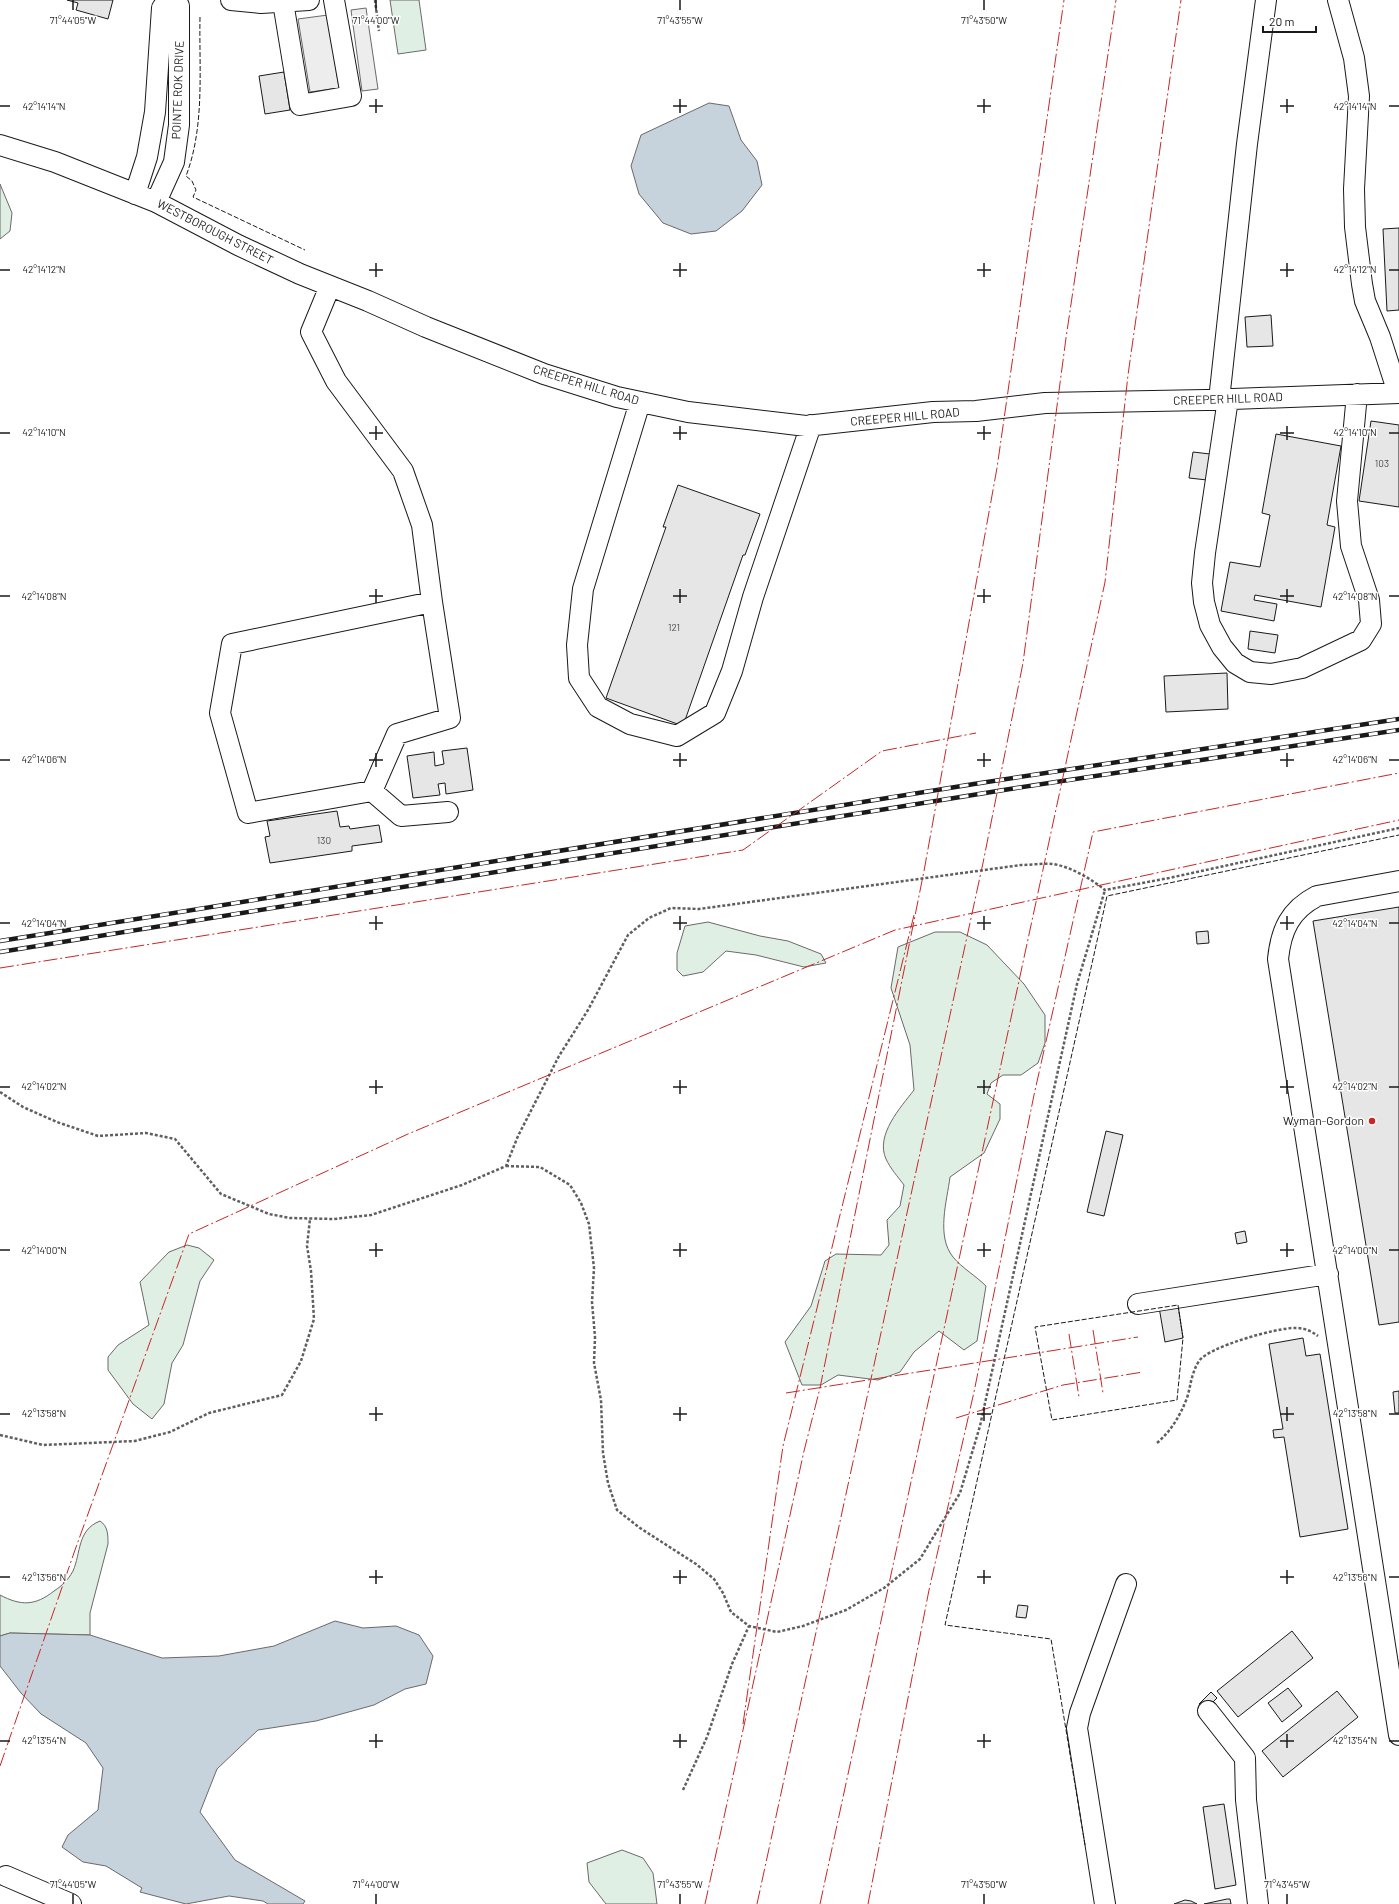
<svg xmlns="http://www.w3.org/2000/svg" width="1399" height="1904" viewBox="0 0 1399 1904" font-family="Barlow,sans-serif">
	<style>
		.green { fill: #e0efe3; stroke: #6a6a6a }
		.parking { fill: #ededed; stroke: #6a6a6a }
		.water { fill: #c6d2dc; stroke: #6a6a6a }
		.building { fill: #e6e6e6; stroke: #1a1a1a }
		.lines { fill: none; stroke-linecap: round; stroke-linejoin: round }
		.minor-casing { stroke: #1a1a1a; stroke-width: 22 }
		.path { stroke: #5f5f5f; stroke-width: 2.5; stroke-dasharray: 3 2; stroke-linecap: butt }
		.minor { stroke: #fff; stroke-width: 20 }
		.rail-casing { stroke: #1a1a1a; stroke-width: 4.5 }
		.rail { stroke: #fff; stroke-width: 3; stroke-dasharray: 9; stroke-linecap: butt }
		.fence { stroke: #1a1a1a; stroke-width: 1; stroke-dasharray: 5 2; stroke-linecap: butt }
		.power { stroke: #c62828; stroke-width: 1; stroke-dasharray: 14 3 2 3; stroke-linecap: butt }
		.ticks { fill: none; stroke: #1a1a1a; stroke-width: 1.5 }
		.poi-dot { fill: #c62828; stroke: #fff; stroke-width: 1.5 }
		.labels { text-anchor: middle; stroke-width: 3; stroke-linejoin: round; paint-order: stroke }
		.number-label { font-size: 10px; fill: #4d4d4d }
		.street-label { font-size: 12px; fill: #1a1a1a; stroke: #fff }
		.poi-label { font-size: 12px; fill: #1a1a1a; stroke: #fff; text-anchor: end }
		.ticks-label { font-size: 10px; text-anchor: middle; fill: #1a1a1a; stroke: #fff; stroke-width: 3; stroke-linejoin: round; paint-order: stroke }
	</style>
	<rect width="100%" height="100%" fill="#fff"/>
	<path class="green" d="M390,0H419L426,50L398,54Z
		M0,184L12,213L10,231L0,239Z
		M708,922L760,936L788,941L821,954L826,963L804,967L756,955L726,951L703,972L683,976L677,970V953L685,926Z
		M935,932H960L987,945L1024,984L1045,1015V1043L1038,1063L1021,1075H1003L991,1083L987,1094L1000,1104V1119L984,1153L950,1177C947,1201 936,1236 953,1257C962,1268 976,1276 986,1286L977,1341L964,1350L939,1331L914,1352L900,1372L878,1380L838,1375L821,1385H802L785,1342L811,1306L825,1261L836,1254L881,1255L889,1245L887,1220L900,1206L904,1185C898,1177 890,1168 886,1159C875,1135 901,1107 914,1090L910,1045L891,988L898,947Z
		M187,1245L199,1248L214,1260L200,1281L183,1345L172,1363L164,1404L152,1419L133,1404L108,1370V1357L118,1345L149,1325L140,1282L169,1252Z
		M100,1521C108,1526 108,1535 108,1544L90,1613V1635L10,1633L0,1636V1595C21,1606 35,1606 54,1591C63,1585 68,1580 73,1571C81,1553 77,1530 100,1521Z
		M622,1850L643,1858L653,1873L657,1904H606L589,1882L587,1863Z"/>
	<path class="parking" d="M366,8L378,89L362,91L351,10Z
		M328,15L339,88L310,92L298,19Z"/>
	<path class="water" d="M709,103L729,106L741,140L757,161L762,185L742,211L716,231L691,234L663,223L639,194L631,166L641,135Z
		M335,1621L363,1628L396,1626L419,1635L433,1656L426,1684L405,1689L374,1705L316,1721L258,1730L217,1769L200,1812L235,1860L305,1901L303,1904H268L263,1901L229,1896L186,1904L140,1892L142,1888L106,1866L83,1862L62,1847L68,1835L98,1810L103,1768L86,1743L41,1714L21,1693L0,1666V1636L10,1633L90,1635L162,1658L219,1656L274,1646Z"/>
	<path class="building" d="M67,0H113L108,19L76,10L78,3Z
		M284,72L290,110L265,114L259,76Z
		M1399,228V310L1387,311L1383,229Z
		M1271,315L1273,346L1247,347L1245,317Z
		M1371,421L1399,425V507L1359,501Z
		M1276,434L1341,446L1327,525L1335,527L1321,607L1255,595L1254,600L1277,604L1274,621L1221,611L1230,562L1260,567L1270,515L1262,513Z
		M1193,452L1210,454L1207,480L1189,478Z
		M678,485L760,514L745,555H743L683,726L606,698L666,527H663Z
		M1250,631L1278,635L1275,653L1248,649Z
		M1227,673L1228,709L1166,712L1164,676Z
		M467,748L473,790L446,794L445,783L438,784L440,795L413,798L407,756L434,752L435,766L444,764L442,751Z
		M337,811L340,827L349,826L350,829L379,825L382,842L352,846V851L270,863L265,837L270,836L267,821Z
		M1399,907V1322L1379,1325L1313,921Z
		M1208,931L1209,943L1197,944L1196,932Z
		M1106,1131L1123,1135L1104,1216L1087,1212Z
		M1245,1231L1247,1242L1237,1244L1235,1233Z
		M1178,1305L1183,1338L1165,1342L1159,1307Z
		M1303,1338L1306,1356L1320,1354L1348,1529L1300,1537L1284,1437L1274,1438L1273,1430L1283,1429L1269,1344Z
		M1399,1391V1413H1395L1393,1392Z
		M1018,1605L1028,1606L1026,1618L1016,1617Z
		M1292,1631L1313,1658L1238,1717L1217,1691Z
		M1288,1688L1302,1706L1282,1722L1268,1703Z
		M1337,1691L1358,1717L1283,1777L1262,1751Z
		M1211,1692L1217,1698L1205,1710L1199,1704Z
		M1224,1804L1236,1885L1215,1889L1203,1807Z
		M1227,1899H1230L1231,1904H1204Z
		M1185,1900L1191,1901L1197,1904H1174Z"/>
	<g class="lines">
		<defs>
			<path id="minor" d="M231,0L261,3L309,0
				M1338,0L1354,58L1359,96L1354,189L1355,227L1362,284L1365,301L1380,337L1398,393
				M283,2L300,105L351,96L334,0
				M0,145L55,162L156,202L238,245L300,274L368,301L426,327L544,374L617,397L688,412L806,426L933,412L976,411L1045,403L1206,400L1399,393
				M135,194L147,157L155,112L162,8L168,0
				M156,202L174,162L179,125V6L176,0
				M330,286L311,332L336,381L403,471L422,525L432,602L232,644L220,713L248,813L372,791L401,816L448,812
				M1228,399L1205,553L1202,583L1204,602L1210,625L1222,647L1235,663L1250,672L1271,674L1302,668L1361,640L1371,624L1369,600L1351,546L1347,501L1357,394
				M1219,400L1247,144L1266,0
				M640,402L583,589L577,645L579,678L598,707L630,724L677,736L715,713L732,671L753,597L811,425
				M372,791L397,734L450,718L432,602
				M1399,881L1317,896C1290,910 1281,930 1278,959L1399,1735
				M1138,1304L1328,1274
				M1208,1711L1245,1758L1246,1800L1258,1904
				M6,1876L71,1904
				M1105,1904L1077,1728L1080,1713L1126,1584"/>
		</defs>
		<use href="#minor" class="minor-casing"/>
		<path class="path" d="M375,0L379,31
			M0,1092L23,1107L57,1122L98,1136L146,1133L175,1139L221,1194L269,1214L290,1218L334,1219L371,1215L462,1185L506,1166L518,1136L559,1056L588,1010L628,935L649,918L671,908L699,909L1021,865C1031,865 1042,863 1052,864C1070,866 1091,879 1105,890L1169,878L1399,828
			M506,1166L540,1167L570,1185L581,1203L589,1224L594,1268L592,1302L595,1337L594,1363L601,1400L603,1453L608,1483L617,1510L640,1528L696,1564L714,1579L723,1593L731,1612L749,1626L777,1632L803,1626L846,1610L884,1588L920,1559L960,1493L980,1426L1077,984L1105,890
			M0,1435L43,1445L135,1441L170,1432L209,1413L282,1395L301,1361L314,1319L311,1271L307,1246L310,1219
			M1157,1443C1171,1431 1180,1416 1187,1398C1191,1385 1191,1374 1199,1361C1208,1347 1278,1327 1296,1328C1305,1328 1311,1331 1318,1336
			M683,1790L707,1737L732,1664L749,1626"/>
		<use href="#minor" class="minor"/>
		<defs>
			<path id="rail" d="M0,941L974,784L1399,719
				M0,952L1010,789L1399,730"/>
		</defs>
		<use href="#rail" class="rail-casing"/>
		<use href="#rail" class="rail"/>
		<path class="fence" d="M200,17C199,70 205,126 186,176L192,181L196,190L193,197L305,250
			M1178,1305L1183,1338L1177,1400L1052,1420L1035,1327Z
			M1085,1845L1051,1639L945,1625L1107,896L1399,835"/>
		<path class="power" d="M0,968L743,850L882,751L976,733
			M1093,1330L1103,1393
			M1069,1334L1079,1397
			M786,1393L1138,1337
			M956,1418L1063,1385L1143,1372
			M743,1724L783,1446L914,915
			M0,1766L75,1550L189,1234L408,1134L895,930L1399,820
			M705,1904L804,1451L820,1388L924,871L997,468L1064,0
			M757,1904L983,863L1023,663L1066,338L1116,0
			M820,1904L1105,582L1128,375L1181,0
			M868,1904L929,1590L974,1392L1034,1095L1093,832L1399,773"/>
	</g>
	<path class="ticks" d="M73,0V10M376,0V10M680,0V10M984,0V10M376,99V113M680,99V113M984,99V113M1287,99V113M0,106H10M369,106H383M673,106H687M977,106H991M1280,106H1294M1389,106H1399M376,263V277M680,263V277M984,263V277M1287,263V277M0,270H10M369,270H383M673,270H687M977,270H991M1280,270H1294M1389,270H1399M376,426V440M680,426V440M984,426V440M1287,426V440M0,433H10M369,433H383M673,433H687M977,433H991M1280,433H1294M1389,433H1399M376,589V603M680,589V603M984,589V603M1287,589V603M0,596H10M369,596H383M673,596H687M977,596H991M1280,596H1294M1389,596H1399M376,753V767M680,753V767M984,753V767M1287,753V767M0,760H10M369,760H383M673,760H687M977,760H991M1280,760H1294M1389,760H1399M376,916V930M680,916V930M984,916V930M1287,916V930M0,923H10M369,923H383M673,923H687M977,923H991M1280,923H1294M1389,923H1399M376,1080V1094M680,1080V1094M984,1080V1094M1287,1080V1094M0,1087H10M369,1087H383M673,1087H687M977,1087H991M1280,1087H1294M1389,1087H1399M376,1243V1257M680,1243V1257M984,1243V1257M1287,1243V1257M0,1250H10M369,1250H383M673,1250H687M977,1250H991M1280,1250H1294M1389,1250H1399M376,1407V1421M680,1407V1421M984,1407V1421M1287,1407V1421M0,1414H10M369,1414H383M673,1414H687M977,1414H991M1280,1414H1294M1389,1414H1399M376,1570V1584M680,1570V1584M984,1570V1584M1287,1570V1584M0,1577H10M369,1577H383M673,1577H687M977,1577H991M1280,1577H1294M1389,1577H1399M376,1734V1748M680,1734V1748M984,1734V1748M1287,1734V1748M0,1741H10M369,1741H383M673,1741H687M977,1741H991M1280,1741H1294M1389,1741H1399M73,1894V1904M376,1894V1904M680,1894V1904M984,1894V1904M1287,1894V1904"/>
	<circle class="poi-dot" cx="1372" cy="1121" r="4"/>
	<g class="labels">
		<g class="number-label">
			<text x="1382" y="467">103</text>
			<text x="674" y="631">121</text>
			<text x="324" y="844">130</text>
		</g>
		<g class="street-label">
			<text transform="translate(178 90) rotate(-88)" y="4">POINTE ROK DRIVE</text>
			<text transform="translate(215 232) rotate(27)" y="4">WESTBOROUGH STREET</text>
			<text transform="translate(586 385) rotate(17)" y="4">CREEPER HILL ROAD</text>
			<text transform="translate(1228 399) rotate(-2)" y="4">CREEPER HILL ROAD</text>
			<text transform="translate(905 417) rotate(-5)" y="4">CREEPER HILL ROAD</text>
		</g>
		<g class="poi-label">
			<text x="1364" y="1125">Wyman-Gordon</text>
		</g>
	</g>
	<g class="ticks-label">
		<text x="73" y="24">71°44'05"W</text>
		<text x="376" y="24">71°44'00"W</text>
		<text x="680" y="24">71°43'55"W</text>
		<text x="984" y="24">71°43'50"W</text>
		<text x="44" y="110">42°14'14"N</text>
		<text x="1355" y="110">42°14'14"N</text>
		<text x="44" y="273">42°14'12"N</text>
		<text x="1355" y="273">42°14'12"N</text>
		<text x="44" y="436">42°14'10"N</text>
		<text x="1355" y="436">42°14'10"N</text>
		<text x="44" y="600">42°14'08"N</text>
		<text x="1355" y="600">42°14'08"N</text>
		<text x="44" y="763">42°14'06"N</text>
		<text x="1355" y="763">42°14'06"N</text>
		<text x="44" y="927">42°14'04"N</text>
		<text x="1355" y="927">42°14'04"N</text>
		<text x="44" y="1090">42°14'02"N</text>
		<text x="1355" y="1090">42°14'02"N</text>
		<text x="44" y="1254">42°14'00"N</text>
		<text x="1355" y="1254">42°14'00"N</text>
		<text x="44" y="1417">42°13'58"N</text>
		<text x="1355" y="1417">42°13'58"N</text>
		<text x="44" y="1581">42°13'56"N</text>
		<text x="1355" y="1581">42°13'56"N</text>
		<text x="44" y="1744">42°13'54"N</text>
		<text x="1355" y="1744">42°13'54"N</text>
		<text x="73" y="1888">71°44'05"W</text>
		<text x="376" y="1888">71°44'00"W</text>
		<text x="680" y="1888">71°43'55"W</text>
		<text x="984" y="1888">71°43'50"W</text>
		<text x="1287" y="1888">71°43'45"W</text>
	</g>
	<path d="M1263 26v6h53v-6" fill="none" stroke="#1a1a1a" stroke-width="2"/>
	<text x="1269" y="26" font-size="12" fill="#1a1a1a" stroke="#ffffff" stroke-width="3" paint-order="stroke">20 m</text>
</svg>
